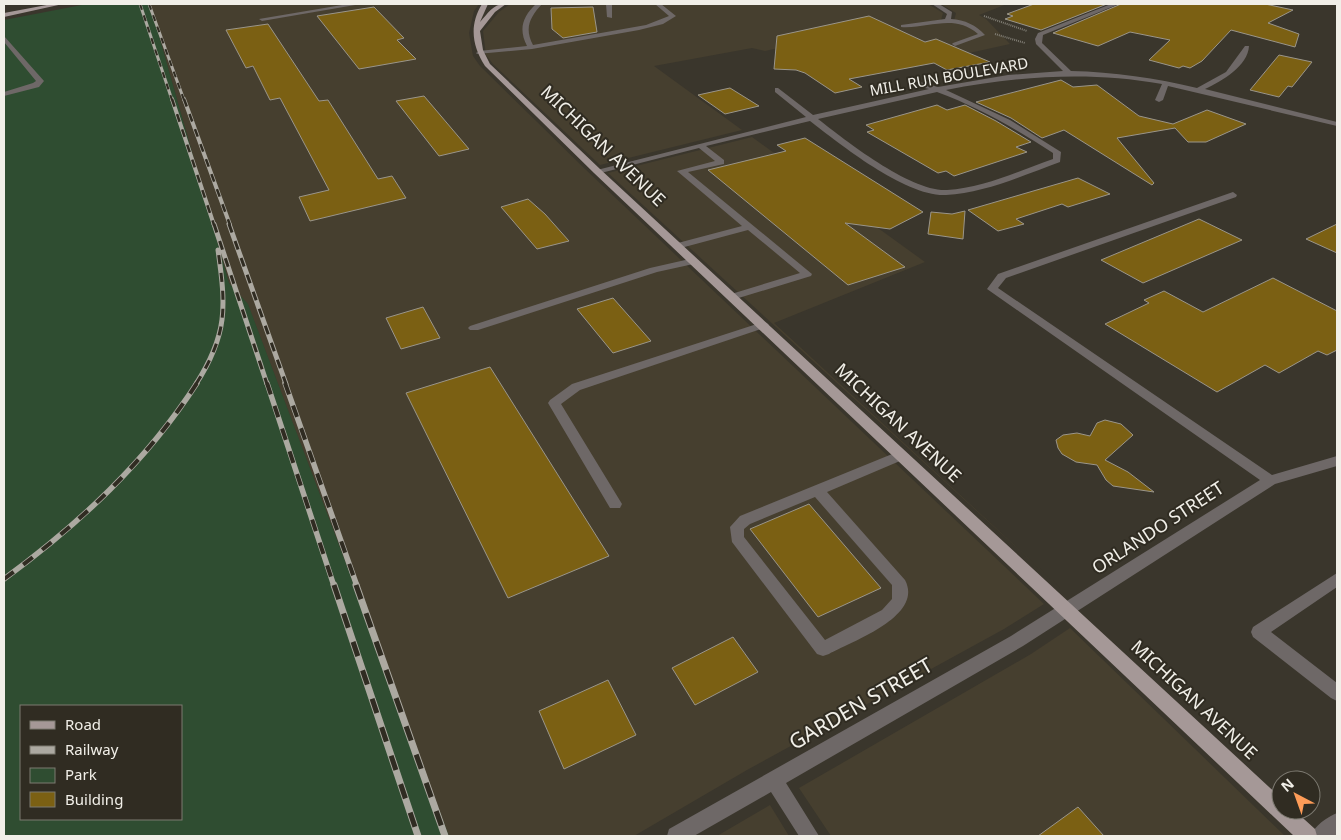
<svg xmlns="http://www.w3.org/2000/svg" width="1341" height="840" viewBox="0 0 1341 840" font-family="'Noto Sans',sans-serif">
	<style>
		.built { fill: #463f2f }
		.green { fill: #2f4d31; fill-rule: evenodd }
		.building { fill: #7b6013; stroke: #9a958a }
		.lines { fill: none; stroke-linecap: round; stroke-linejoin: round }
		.path { stroke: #817e75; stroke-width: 2; stroke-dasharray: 1 1; stroke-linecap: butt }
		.minor { fill: #6e6867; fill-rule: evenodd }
		.major { fill: #a59897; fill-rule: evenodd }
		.rail-far4-casing { stroke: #aca9a1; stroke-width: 3 }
		.rail-far3-casing { stroke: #aca9a1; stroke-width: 4 }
		.rail-far2-casing { stroke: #aca9a1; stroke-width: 5 }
		.rail-far1-casing { stroke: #aca9a1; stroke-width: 5.5 }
		.rail-casing { stroke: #aca9a1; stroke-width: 7 }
		.rail-far4 { stroke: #302c22; stroke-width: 2; stroke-dasharray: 6; stroke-linecap: butt }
		.rail-far3 { stroke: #302c22; stroke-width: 2.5; stroke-dasharray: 8; stroke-linecap: butt }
		.rail-far2 { stroke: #302c22; stroke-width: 3; stroke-dasharray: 9; stroke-linecap: butt }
		.rail-far1 { stroke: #302c22; stroke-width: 4; stroke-dasharray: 12; stroke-linecap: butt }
		.rail { stroke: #302c22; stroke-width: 5; stroke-dasharray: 15; stroke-linecap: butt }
		.labels { text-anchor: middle; stroke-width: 4; stroke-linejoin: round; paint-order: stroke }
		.far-street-label { font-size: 15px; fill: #f1efe8; stroke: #302c22 }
		.street-label { font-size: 18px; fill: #f1efe8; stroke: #302c22 }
		.near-street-label { font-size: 21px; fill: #f1efe8; stroke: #302c22 }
	</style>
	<rect width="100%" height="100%" fill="#3a362c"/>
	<path class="built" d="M150,4H479L474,11L469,33L473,56L480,66L585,169L1044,604L1004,629L747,770L634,836H449L248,305L229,283Z
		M510,4H928L943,13L941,20L954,21L956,13L941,4H1007L979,15L986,19L1010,44L933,61L805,42L765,51L752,48L654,66L742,130L600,165L493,64L486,55L483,31L499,12Z
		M752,137L925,262L774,323L1064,591L608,173Z
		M1070,628L1285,836H831L799,788L1031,654Z
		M770,805L789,836H717Z"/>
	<path class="green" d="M87,4H150L229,283L248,304L449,836H4V20ZM21,706H181V819H21Z"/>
	<path class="building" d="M1034,4H1107L1041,30L1005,19L1013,16L1007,14Z
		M1121,4H1265L1293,10L1268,23L1299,34L1295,47L1231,30L1202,61L1190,68L1183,66L1179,68L1149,60L1170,40L1130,32L1098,46L1053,33Z
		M374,7L404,38L397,40L416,59L359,69L317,16Z
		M593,7L597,32L563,38L552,29L551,8Z
		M869,16L925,42L936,39L990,62L947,70L934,63L849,79L862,87L835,93L805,73L796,70L774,69L777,36Z
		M268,24L319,101L328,100L378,179L392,176L406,198L310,221L299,197L329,190L280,98L270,100L253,66L246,68L226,30Z
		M1279,55L1312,62L1292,87L1288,86L1279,97L1250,90Z
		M1061,80L1073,87L1097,85L1139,116L1173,124L1207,110L1246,124L1206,142H1188L1175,128L1117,138L1154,183L1152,185L1064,130L1042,138L1011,118L976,102Z
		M730,88L759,106L725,114L698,95Z
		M424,96L469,149L439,156L396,101Z
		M937,105L947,110L965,105L996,121L1031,142L1016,147L1027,152L954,176L946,171L938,173L867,132L874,130L866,125Z
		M805,138L923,212L890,229L845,223L905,267L848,285L708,170L786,151L777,145Z
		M1078,178L1110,194L1068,207L1062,204L1016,219L1024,224L998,231L968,210Z
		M528,199L545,214L569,241L537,249L501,207Z
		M965,211L963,239L928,234L931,212L952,214Z
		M1199,219L1242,240L1143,283L1101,260Z
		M1337,224V253L1306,239Z
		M1273,278L1337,311V350L1327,355L1318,351L1279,373L1265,365L1217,392L1105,324L1149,303L1144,300L1164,291L1203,312Z
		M613,298L651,341L613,353L577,309Z
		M423,307L440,338L401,349L386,318Z
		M490,367L609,556L508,598L406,393Z
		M1105,420L1121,424L1133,435L1105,460L1128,472L1154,492L1113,486L1106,480L1097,465L1076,462L1062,454L1058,448L1056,440L1063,435L1077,433L1090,436L1097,423Z
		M809,504L881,588L818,617L750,529Z
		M733,637L758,672L695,705L672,668Z
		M608,680L636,735L564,769L539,711Z
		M1078,807L1104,836H1038Z"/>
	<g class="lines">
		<path class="path" d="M984,16L1027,31
			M995,34L1025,43"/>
		<path class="minor" d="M348,4H361L262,21L259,19Z
			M536,4H542C530,17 524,28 533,45L646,25L669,16L655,4H661L676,16L663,24L639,30L532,49L477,54L476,53L479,51L527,46C518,29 523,16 536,4Z
			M606,4H612V18L607,17Z
			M932,4H939L952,12L951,19C965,20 976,25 985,35L955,46L952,44L953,43L978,34C954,13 928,29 901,27V25L945,19L947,14Z
			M1111,4H1119L1043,35L1042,43L1071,71C1114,72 1156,78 1197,88L1226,72L1245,46H1249C1248,66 1222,81 1205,89L1337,122V126L1168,86L1163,100L1159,102L1155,100L1162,84C1089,71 1018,76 946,90L1010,120L1061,152L1060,162C1024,175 985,193 946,195C906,197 841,145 810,121L706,146L724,160V164L688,172L812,274L811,276L732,300L727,297L728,295L800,273L748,230L677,249L674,248V244L742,226L677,171L715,161L699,148L597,174L593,171L806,117L775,92V88H778L813,115L929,89L913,85V81H916L938,87L1008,75L1063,71L1036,44L1035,39L1038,33ZM937,92C978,107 1016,129 1053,153V159C1019,171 983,188 947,190C911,192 846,141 818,119Z
			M4,36L44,81L39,87L4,96V92L33,83L36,81L4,42Z
			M1233,192L1237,195L1236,197L1006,278L998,288L1272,475L1337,456V466L1275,484L1023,646L786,783L819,836H799L771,792L694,836H667L669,829L1011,636L1260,480L987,289L998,274Z
			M694,258L699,261L698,263L657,272L478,330H470L468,328L470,326L650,268Z
			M763,322L767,323L769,325L767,327L580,390L561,404L622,504L620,508H610L548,403L550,400L572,384Z
			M902,450L909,455L907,458L827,492L905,580C924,616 853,641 829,654L823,656L817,654L732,542L730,527L740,516ZM815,497L892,585V599L882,610L825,640L744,537V529L750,524Z
			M1337,573V587L1271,632L1337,683V701L1331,698L1253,637L1251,632L1253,627Z
			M1337,813V834L1335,836H1311C1314,826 1327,817 1337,813Z"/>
		<path class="major" d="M52,4H63L4,17V13Z
			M482,4H488L480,22C488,13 494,3 506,4L495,12L480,31L483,50L490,64L600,169L1281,798V810H1294L1315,829L1317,836H1294L594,173L485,66C472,46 469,25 482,4Z"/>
		<defs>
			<path id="rail-far4" d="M140,4L172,100
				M149,4L184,100"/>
			<path id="rail-far3" d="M172,99L214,225
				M184,99L230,225"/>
			<path id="rail-far2" d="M214,224L267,384
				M229,224L286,384
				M196,384C228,334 226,307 218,250"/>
			<path id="rail-far1" d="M267,383L334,586
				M285,383L357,586
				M4,579C79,524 146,462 197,383"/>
			<path id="rail" d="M334,585L418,836
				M356,585L445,836"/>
		</defs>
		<use href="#rail-far4" class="rail-far4-casing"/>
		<use href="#rail-far3" class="rail-far3-casing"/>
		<use href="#rail-far2" class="rail-far2-casing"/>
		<use href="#rail-far1" class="rail-far1-casing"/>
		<use href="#rail" class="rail-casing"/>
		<use href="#rail-far4" class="rail-far4"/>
		<use href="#rail-far3" class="rail-far3"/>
		<use href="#rail-far2" class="rail-far2"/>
		<use href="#rail-far1" class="rail-far1"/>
		<use href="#rail" class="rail"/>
	</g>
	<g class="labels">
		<g class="far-street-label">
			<text transform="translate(949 77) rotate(-10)" y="5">MILL RUN BOULEVARD</text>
		</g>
		<g class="street-label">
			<text transform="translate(603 146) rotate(44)" y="6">MICHIGAN AVENUE</text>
			<text transform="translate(898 423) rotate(43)" y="6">MICHIGAN AVENUE</text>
			<text transform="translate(1158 528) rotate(-33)" y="6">ORLANDO STREET</text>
			<text transform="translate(1194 700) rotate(43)" y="6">MICHIGAN AVENUE</text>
		</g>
		<g class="near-street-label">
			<text transform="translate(861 704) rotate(-30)" y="7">GARDEN STREET</text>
		</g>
	</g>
	<rect width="1341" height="840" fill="none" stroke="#f1efe8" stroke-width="10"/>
	<rect x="20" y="705" width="162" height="115" fill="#302c22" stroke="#7d7a71"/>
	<rect x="30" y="721" width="25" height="8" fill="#a59897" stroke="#7d7a71"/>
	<text x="65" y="730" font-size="15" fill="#f1efe8">Road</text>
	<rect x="30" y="746" width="25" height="8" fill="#aca9a1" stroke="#7d7a71"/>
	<text x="65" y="755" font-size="15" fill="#f1efe8">Railway</text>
	<rect x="30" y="768" width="25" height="15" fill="#2f4d31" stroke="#7d7a71"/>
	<text x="65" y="780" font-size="15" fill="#f1efe8">Park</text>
	<rect x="30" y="792" width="25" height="15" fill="#7b6013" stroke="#7d7a71"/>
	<text x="65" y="805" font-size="15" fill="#f1efe8">Building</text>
	<g transform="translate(1296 795) rotate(319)"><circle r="24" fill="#302c22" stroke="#7d7a71"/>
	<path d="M0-4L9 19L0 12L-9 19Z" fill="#fe9c58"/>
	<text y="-8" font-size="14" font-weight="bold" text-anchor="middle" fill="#f1efe8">N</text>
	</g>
</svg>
